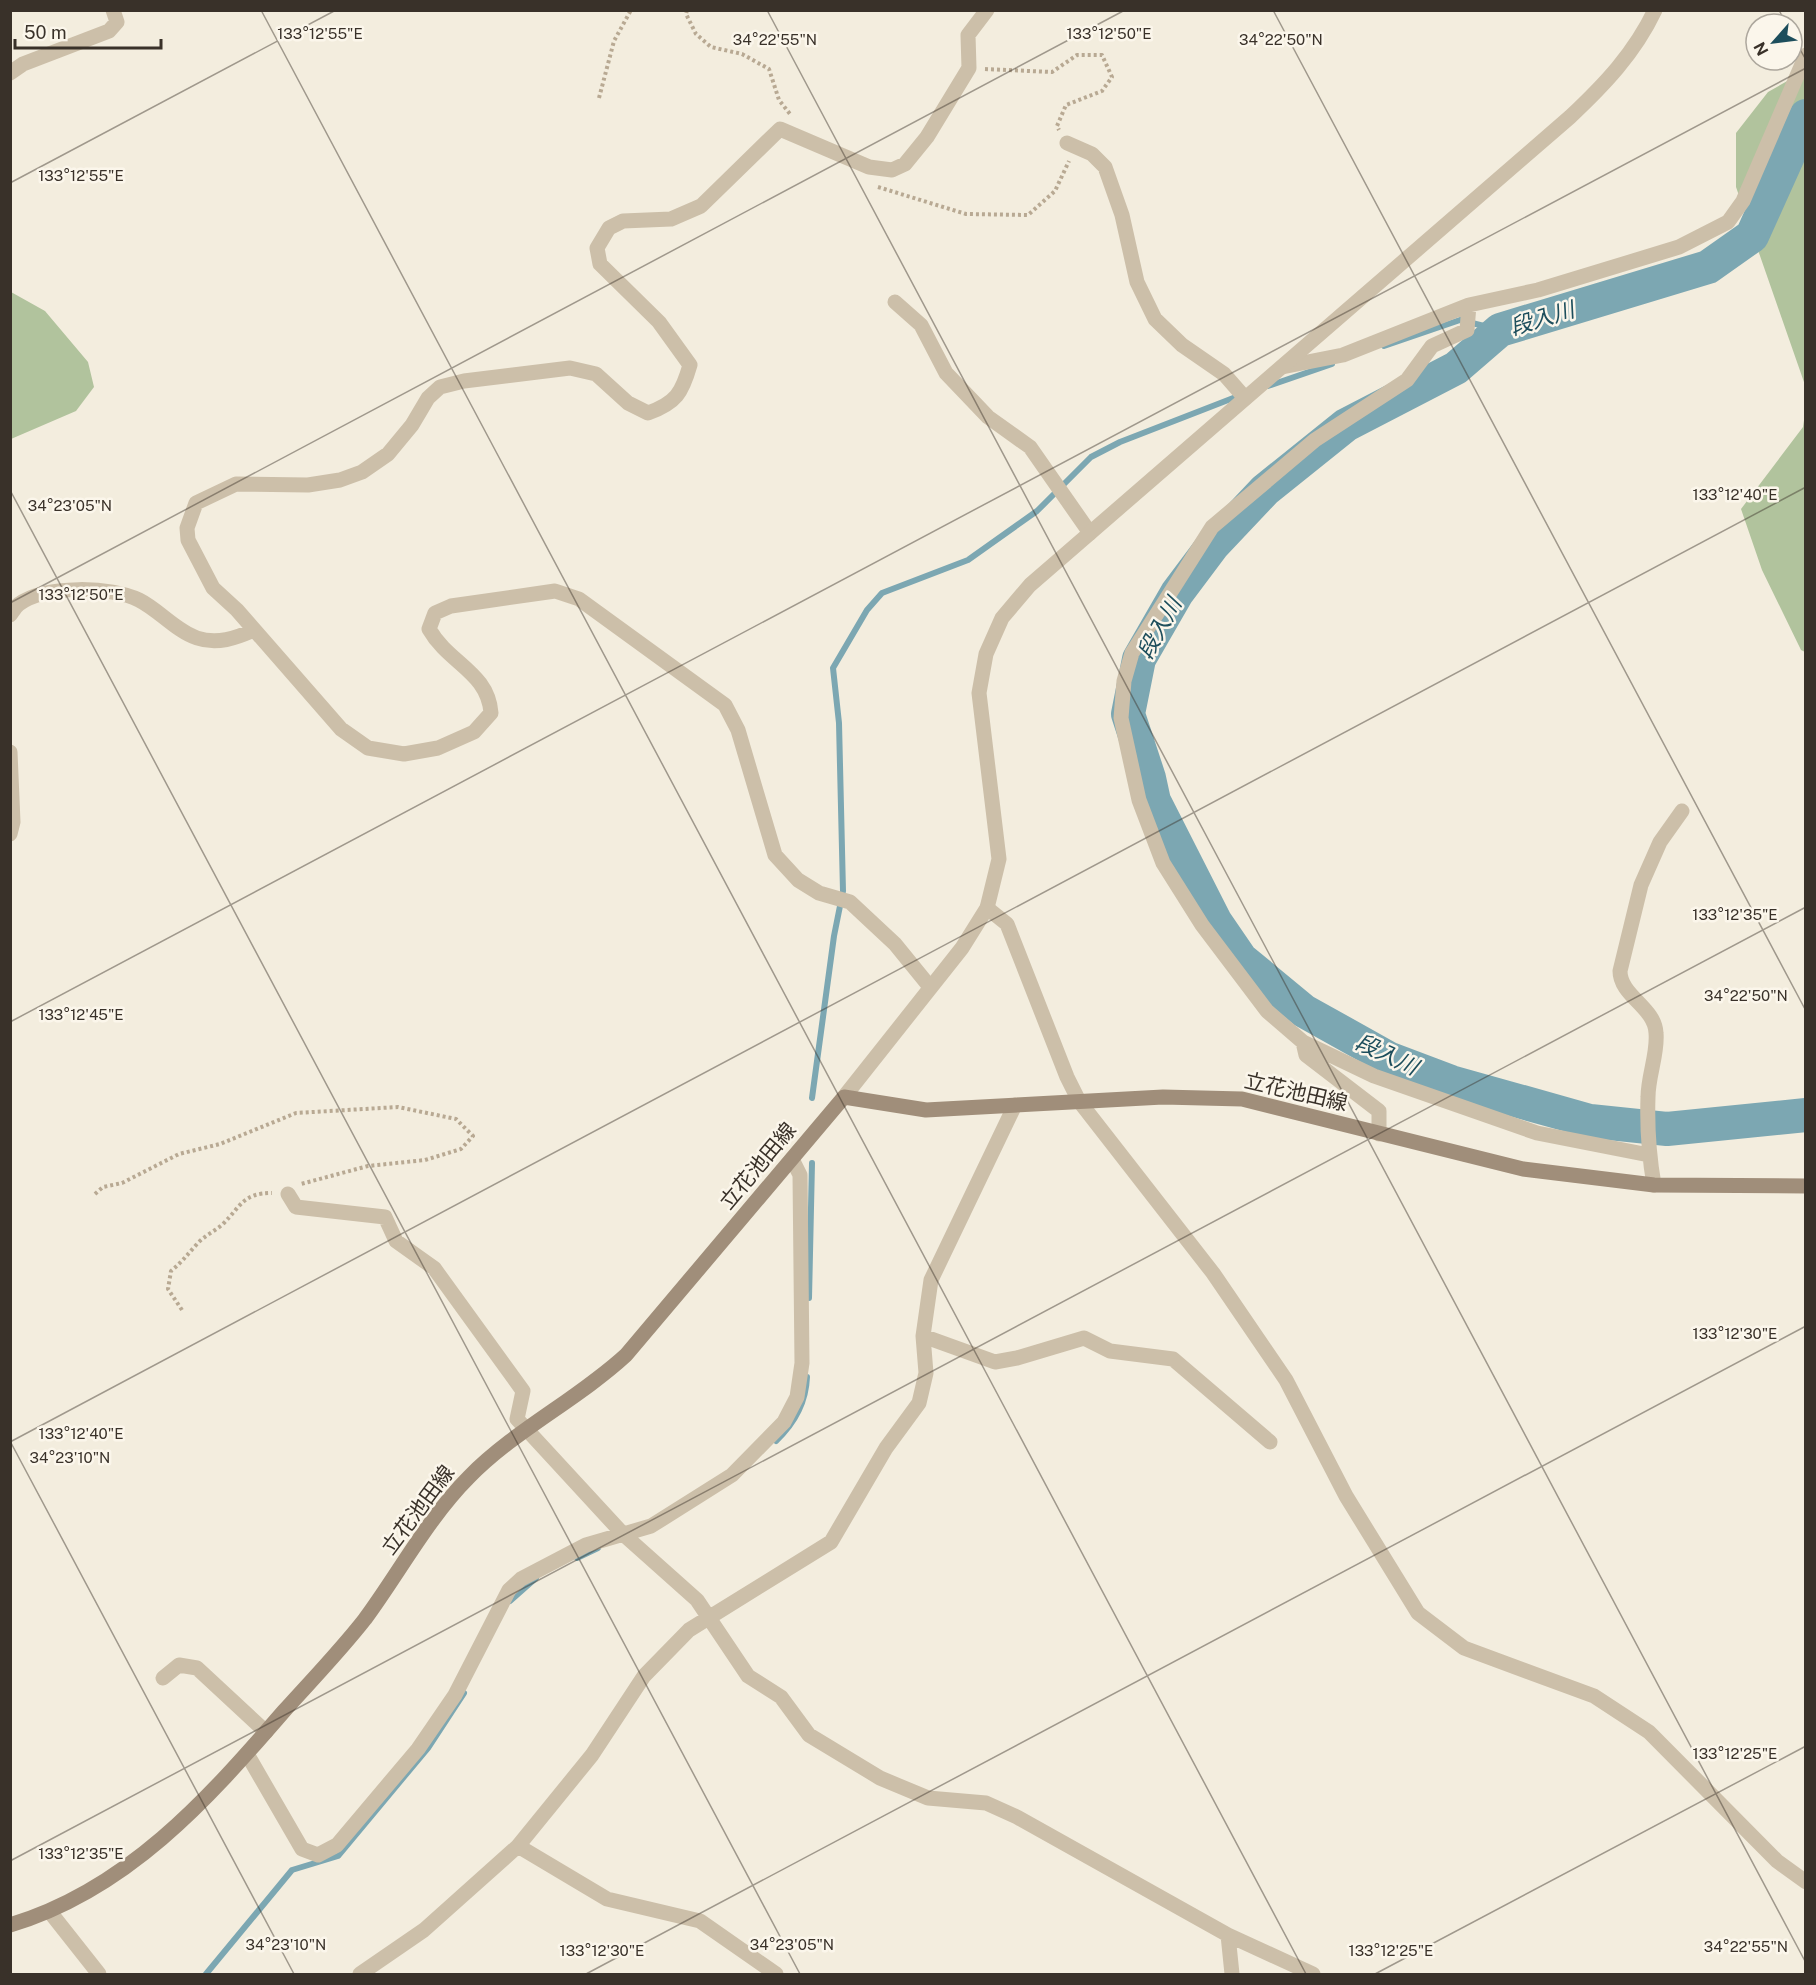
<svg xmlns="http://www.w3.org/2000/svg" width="1816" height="1985" viewBox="0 0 1816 1985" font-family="'Public Sans','Noto Sans JP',sans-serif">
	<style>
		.green { fill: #b1c39d }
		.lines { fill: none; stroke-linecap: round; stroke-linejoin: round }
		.stream { stroke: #7ca7b2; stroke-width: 6 }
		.river { stroke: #7ca7b2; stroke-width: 34 }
		.path { stroke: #b8a993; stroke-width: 4; stroke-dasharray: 3 3; stroke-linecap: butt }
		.minor { stroke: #ccbfa9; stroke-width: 15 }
		.tertiary { stroke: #ccbfa9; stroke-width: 15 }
		.secondary { stroke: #a08e7a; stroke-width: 15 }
		.ticks { fill: none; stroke: #393129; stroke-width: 1.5; stroke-opacity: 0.45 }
		.labels { text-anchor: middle; stroke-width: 5; stroke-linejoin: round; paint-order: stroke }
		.street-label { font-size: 21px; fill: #393129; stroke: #fbf6eb }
		.water-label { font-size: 22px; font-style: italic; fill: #1d4e5c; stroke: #fbf6eb }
		.ticks-label { font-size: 15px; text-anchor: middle; fill: #393129; stroke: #fbf6eb; stroke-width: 5; stroke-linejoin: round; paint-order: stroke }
	</style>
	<rect width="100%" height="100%" fill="#f3edde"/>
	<path class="green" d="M1805,71V385L1736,187V133L1768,92Z
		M11,292L45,311L88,362L94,387L76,411L11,439Z
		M1805,413L1806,652H1805L1801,650L1762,570L1741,509L1803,427Z"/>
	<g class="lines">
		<path class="stream" d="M1384,346L1460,320L1500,330
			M1268,386L1332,364
			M812,1098L834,936L843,891L839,723L833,668L867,610L882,593L968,560L1037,511L1091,457L1120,442L1241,395
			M809,1298L812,1163
			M776,1441C794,1424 806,1403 807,1377
			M577,1558L598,1548
			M510,1601L536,1578
			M206,1974L292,1870L338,1856L428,1748L464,1693"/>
		<path class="river" d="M1806,116L1752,236L1708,267L1500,330L1456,368L1346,425L1265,490L1213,545L1177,593L1139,659L1128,714L1149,778L1154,801L1215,921L1241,959L1304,1011L1390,1059L1451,1082L1590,1121L1667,1129L1806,1115"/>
		<path class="path" d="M687,10L686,14L696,34L711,47L742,54L769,69L779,100L790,114
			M985,69L1052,72L1077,55H1102L1112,77L1102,91L1066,105L1057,126L1059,130
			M599,98L614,41L631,10
			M878,187L966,214L1028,215L1055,191L1069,161
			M95,1194L103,1187L122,1183L179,1154L220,1144L296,1113L398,1107L456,1119L473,1136L461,1149L425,1160L368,1166L301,1184
			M182,1310L168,1289L171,1271C181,1263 188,1254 197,1244C204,1236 215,1231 223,1224C241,1206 243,1193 272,1193"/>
		<path class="minor" d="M10,73L23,64L109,31L117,22L113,10
			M1067,143L1092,154L1105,167L1122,215L1137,282L1155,319L1182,345L1224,374L1245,398
			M895,302L921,325L946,373L988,417L1030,447L1090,533
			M1469,305L1467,330L1432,346L1407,380L1315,440L1212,527L1132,653L1124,681L1121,718L1139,800L1163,863L1202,925L1267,1011L1303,1042L1374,1076L1537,1133L1649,1155
			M1282,367L1343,355L1469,305L1538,290L1679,247L1728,222L1743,201L1806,55
			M10,615C13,611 16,606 19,604C45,585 112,586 139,600C159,610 176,631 197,638C217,645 236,638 254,630
			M10,752L13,822L10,834
			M987,908L1007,924L1067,1077L1079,1101L1213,1273L1286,1380L1346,1496L1418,1613L1464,1648L1594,1696L1649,1732L1777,1861L1806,1882
			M930,987L895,944L850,902L819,893L798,880L775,855L738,730L725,705L579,599L555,591L451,606L435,613L429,629C449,664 488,672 491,713L474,732L438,748L404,754L368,748L341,729L237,610L213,588L188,540L187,528L196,503L236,484L308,485L340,480L362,472L388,454L412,425L428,398L440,387L464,381L570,368L596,374L628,403L648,413C676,403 682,393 690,365L659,322L600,264L597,248L609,228L623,221L671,219L701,206L780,129L869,167L892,170L905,164L927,137L969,68L968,35L987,10
			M1303,1042L1306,1055L1379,1111V1134
			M1654,1185C1649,1156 1647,1126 1648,1097C1648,1076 1658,1053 1656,1033C1655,1007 1620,996 1620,971L1641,885L1660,842L1682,811
			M288,1194L296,1207L385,1217L396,1241L434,1268L523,1391L517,1419L623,1534L697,1600L748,1676L781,1697L809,1735L880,1778L928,1798L986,1803L1017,1817L1228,1935L1313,1974
			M923,1336L995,1362L1017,1358L1084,1338L1110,1351L1173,1359L1270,1442
			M163,1678L179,1665L197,1668L266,1732
			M247,1754L302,1849L318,1855L337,1845L418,1749L455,1695L509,1590L521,1579L586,1545L651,1526L732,1475L784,1422L797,1397L802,1363L800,1175L792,1159
			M518,1846L607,1899L700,1921L776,1974
			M50,1912L99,1974
			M1228,1935L1232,1974
			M360,1974L424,1930L518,1846L592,1755L644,1676L689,1630L831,1542L886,1448L919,1403L926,1373L923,1336L931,1280L1015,1105"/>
		<path class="tertiary" d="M844,1097L962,948L987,908L999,859L979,693L986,654L1002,618L1030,585L1570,117C1604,85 1634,54 1655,10"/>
		<path class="secondary" d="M10,1925C127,1890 207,1800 284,1711C311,1681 340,1651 365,1619C399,1573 428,1518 469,1477C515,1430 577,1400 626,1355L844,1097L926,1110L1163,1097L1242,1099L1523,1169L1654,1185L1806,1186"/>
	</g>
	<path class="ticks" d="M261,10L1306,1974M767,10L1806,1963M1273,10L1806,1011M1779,10L1786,24M1792,35L1806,60M10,183L336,10M10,490L800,1974M10,603L1125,10M10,1022L1806,68M10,1441L294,1974M10,1442L1806,487M10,1861L1806,907M586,1974L1806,1326M1375,1974L1806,1746"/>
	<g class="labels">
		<g class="street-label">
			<text transform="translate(1296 1092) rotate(13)" y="7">立花池田線</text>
			<text transform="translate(758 1166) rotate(-50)" y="7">立花池田線</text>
			<text transform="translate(418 1510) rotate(-53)" y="7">立花池田線</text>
		</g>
		<g class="water-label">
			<text transform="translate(1542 318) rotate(-17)" y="8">段入川</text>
			<text transform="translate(1159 628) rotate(-61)" y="8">段入川</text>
			<text transform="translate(1387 1054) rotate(25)" y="8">段入川</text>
		</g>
	</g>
	<g class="ticks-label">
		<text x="320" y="39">133°12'55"E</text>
		<text x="1109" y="39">133°12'50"E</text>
		<text x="775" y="45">34°22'55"N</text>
		<text x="1281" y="45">34°22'50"N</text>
		<text x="81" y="181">133°12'55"E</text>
		<text x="1735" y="500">133°12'40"E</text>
		<text x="70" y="511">34°23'05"N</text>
		<text x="81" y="600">133°12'50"E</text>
		<text x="1735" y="920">133°12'35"E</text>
		<text x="1746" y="1001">34°22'50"N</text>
		<text x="81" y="1020">133°12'45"E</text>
		<text x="1735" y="1339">133°12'30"E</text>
		<text x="81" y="1439">133°12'40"E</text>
		<text x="70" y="1463">34°23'10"N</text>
		<text x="1735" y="1759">133°12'25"E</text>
		<text x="81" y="1859">133°12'35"E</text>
		<text x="286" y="1950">34°23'10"N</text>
		<text x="792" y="1950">34°23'05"N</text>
		<text x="1746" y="1952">34°22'55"N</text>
		<text x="602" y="1956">133°12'30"E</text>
		<text x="1391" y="1956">133°12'25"E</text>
	</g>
	<rect width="1816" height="1985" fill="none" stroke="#393129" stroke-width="24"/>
	<g transform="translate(1774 42) rotate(242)"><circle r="28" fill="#fbf6eb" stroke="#ada79d" stroke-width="1.5"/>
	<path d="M0-4.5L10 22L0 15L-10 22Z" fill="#1d4e5c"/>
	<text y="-9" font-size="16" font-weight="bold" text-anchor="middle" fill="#393129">N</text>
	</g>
	<path d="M15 39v9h146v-9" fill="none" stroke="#393129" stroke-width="3"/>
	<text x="24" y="39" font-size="18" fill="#393129" stroke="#fbf6eb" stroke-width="4.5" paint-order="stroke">50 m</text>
</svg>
